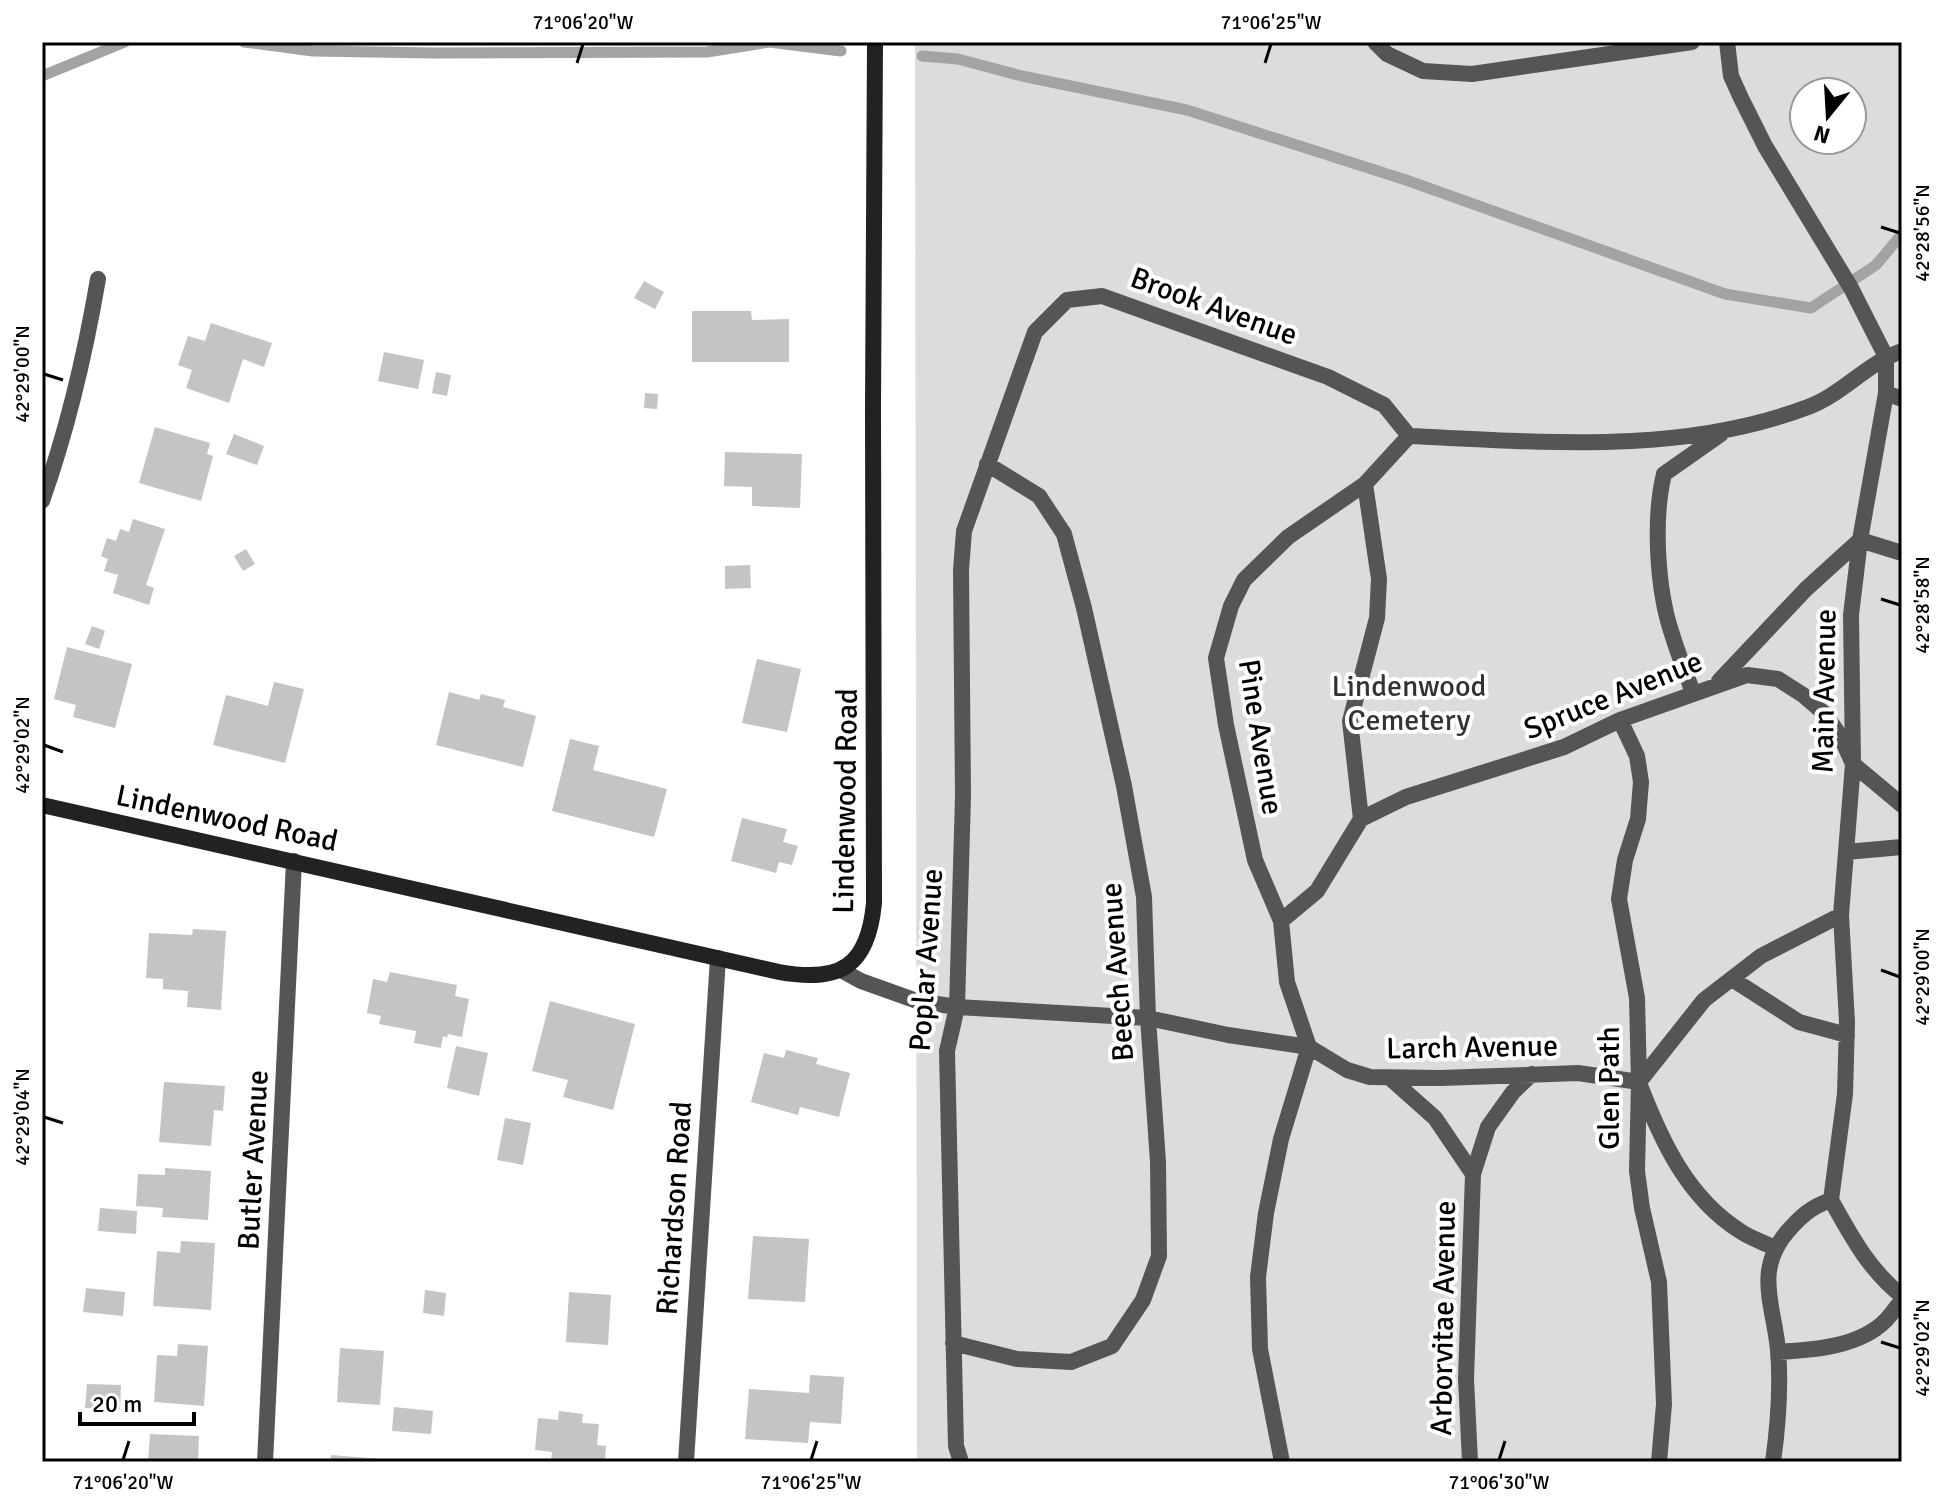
<svg xmlns="http://www.w3.org/2000/svg" width="1944" height="1504" viewBox="0 0 1944 1504" font-family="Signika,sans-serif">
	<style>
		.green { fill: #dcdcdc; fill-rule: evenodd }
		.lines { fill: none; stroke-linecap: round; stroke-linejoin: round }
		.stream { stroke: #a3a3a3; stroke-width: 11 }
		.building { fill: #c4c4c4 }
		.lane { stroke: #555; stroke-width: 16 }
		.street { stroke: #555; stroke-width: 16 }
		.secondary { stroke: #222; stroke-width: 16 }
		.ticks { fill: none; stroke: #000; stroke-width: 3 }
		.labels { text-anchor: middle; stroke-width: 8; stroke-linejoin: round; paint-order: stroke }
		.street-label { font-size: 30px; fill: #000; stroke: #fff }
		.park-label { font-size: 30px; fill: #333; stroke: #fff }
		.neatline { fill: none; stroke: #000; stroke-width: 3 }
		.ticks-label { font-size: 20px; text-anchor: middle; fill: #000 }
	</style>
	<rect width="100%" height="100%" fill="#fff"/>
	<path class="green" d="M915,42H1902V1462H917ZM1804,92H1852V140H1804Z"/>
	<g class="lines">
		<path class="stream" d="M244,42L313,51L433,53L707,52L769,42L841,51
			M922,56L958,59L1022,76L1187,110L1406,180L1725,294L1811,308L1876,265L1902,234
			M42,76L125,42"/>
	</g>
	<path class="building" d="M644,281L664,292L655,309L634,298Z
		M692,311H751L752,320L789,319V362H692Z
		M211,323L272,343L264,367L243,359L229,403L186,388L192,370L178,365L188,336L205,341Z
		M384,352L424,360L418,389L378,381Z
		M436,372L451,375L447,396L432,393Z
		M645,393L658,394L657,409L644,408Z
		M155,427L210,443L207,454L213,456L201,501L139,483Z
		M234,434L264,446L257,465L226,454Z
		M725,452L802,454L800,508L752,506V487L724,486Z
		M133,519L165,529L146,585L154,588L149,605L113,593L118,575L104,571L108,559L101,556L107,538L116,541L120,529L129,532Z
		M246,549L255,564L243,571L234,556Z
		M750,565L751,588L725,589V566Z
		M92,626L105,631L99,649L85,644Z
		M67,647L132,664L115,728L73,717L76,705L54,699Z
		M757,659L801,669L787,732L742,723Z
		M274,682L304,689L285,763L213,745L226,695L268,706Z
		M449,692L479,700L481,694L505,700L503,707L536,716L523,767L436,745Z
		M570,739L599,746L593,770L667,789L654,837L552,811Z
		M742,818L787,829L783,842L798,846L792,865L779,862L776,873L731,861Z
		M193,929L226,931L221,1010L187,1007L188,991L163,989V979L146,978L149,933L192,935Z
		M390,972L457,985L455,996L469,999L462,1037L448,1034L447,1038L443,1036L441,1048L414,1043L416,1031L379,1024L381,1016L367,1013L373,979L387,982Z
		M550,1001L635,1024L613,1110L563,1097L568,1080L532,1071Z
		M456,1046L488,1053L479,1096L447,1088Z
		M786,1050L818,1058L816,1064L850,1073L839,1117L800,1107L798,1115L751,1102L764,1053L784,1058Z
		M164,1082L225,1086L223,1111L214,1110L211,1146L159,1142Z
		M505,1118L531,1123L523,1165L497,1160Z
		M165,1168L211,1171L208,1220L162,1217L163,1208L136,1206L138,1174L165,1175Z
		M100,1208L137,1211L136,1234L98,1231Z
		M753,1236L809,1239L805,1302L748,1299Z
		M181,1241L215,1243L211,1310L153,1306L157,1251L180,1253Z
		M86,1288L125,1292L123,1316L83,1312Z
		M425,1290L446,1293L444,1316L423,1313Z
		M569,1292L611,1295L608,1345L566,1342Z
		M178,1344L208,1346L204,1406L154,1402L157,1355L177,1356Z
		M340,1348L384,1351L380,1405L337,1402Z
		M810,1375L844,1377L841,1424L810,1422L808,1443L745,1439L749,1389L809,1393Z
		M87,1384L121,1385L120,1410L85,1408Z
		M394,1407L433,1411L431,1434L392,1431Z
		M559,1411L583,1414L582,1423L599,1424L597,1445L606,1446L605,1460L551,1462L552,1452L535,1450L538,1418L558,1420Z
		M150,1434L199,1436L198,1462H148Z
		M331,1455L380,1459V1462H330Z"/>
	<g class="lines">
		<path class="lane" d="M1375,42L1387,54L1423,71L1472,74L1692,42
			M1727,42L1731,76L1741,98L1765,146L1851,288L1886,357V393L1860,540L1851,615L1853,764L1841,915L1847,1022L1845,1094L1831,1200
			M1886,393L1902,399
			M1860,540L1902,553
			M1719,681L1806,589L1860,540
			M1693,693C1686,673 1678,654 1672,634C1657,590 1653,519 1664,474L1721,434
			M1620,720L1637,756L1641,782L1638,819L1625,860L1619,899L1637,998L1639,1082L1637,1171L1642,1208L1659,1282L1664,1404L1659,1462
			M1361,819L1406,797L1564,747L1620,720L1747,675L1778,679L1803,695L1825,714L1841,737L1853,764L1902,805
			M1846,852L1902,847
			M1281,921L1317,891L1361,819L1350,721L1377,618L1379,579L1365,484
			M841,970L861,981L917,1001L957,1007L1148,1018L1228,1035L1309,1047L1347,1070L1370,1077L1441,1078L1578,1073L1639,1082
			M1732,979L1799,1022L1847,1035
			M1390,1078L1435,1118L1473,1174
			M1639,1082L1704,1000L1761,956L1841,915
			M1641,1088C1662,1142 1688,1198 1740,1231C1750,1238 1763,1242 1774,1248
			M1831,1200C1851,1236 1869,1270 1902,1296
			M953,1343L1017,1359L1071,1362L1112,1346L1143,1300L1159,1256L1158,1162L1148,1018L1144,897L1124,786L1084,608L1064,534L1039,496L987,464
			M1778,1352C1813,1350 1860,1347 1886,1320C1892,1314 1897,1306 1902,1300
			M961,1462L956,1446L947,1051L957,1007L963,796L961,570L964,531L1035,332L1067,300L1102,296L1328,377L1384,405L1409,436
			M1282,1462L1260,1349L1258,1277L1266,1213L1281,1139L1309,1047L1287,982L1281,921L1255,860L1226,725L1216,658L1231,606L1244,580L1288,537L1365,484L1409,436C1542,442 1682,455 1808,407C1843,394 1867,363 1902,351
			M1470,1462L1466,1379L1473,1174L1488,1127L1513,1092L1532,1074
			M1773,1462C1778,1426 1781,1386 1778,1350C1774,1306 1754,1271 1787,1232C1801,1216 1811,1207 1831,1200"/>
		<path class="street" d="M42,501C68,428 85,355 98,279
			M265,1462L294,861
			M686,1462L718,958"/>
		<path class="secondary" d="M42,805L779,972C840,983 868,967 874,903L873,408L875,42"/>
	</g>
	<path class="ticks" d="M577,63L583,44M1265,63L1271,44M1881,227L1900,233M44,374L63,380M1881,599L1900,605M44,745L63,752M1881,970L1900,977M44,1117L63,1123M1881,1342L1900,1348M123,1460L129,1441M811,1460L817,1441M1499,1460L1505,1441"/>
	<g class="labels">
		<g class="street-label">
			<text transform="translate(1214 306) rotate(20)" y="10">Brook Avenue</text>
			<text transform="translate(1824 691) rotate(-89)" y="10">Main Avenue</text>
			<text transform="translate(1613 695) rotate(-22)" y="10">Spruce Avenue</text>
			<text transform="translate(1261 737) rotate(81)" y="10">Pine Avenue</text>
			<text transform="translate(845 801) rotate(-89)" y="10">Lindenwood Road</text>
			<text transform="translate(227 818) rotate(12)" y="10">Lindenwood Road</text>
			<text transform="translate(926 960) rotate(-86)" y="10">Poplar Avenue</text>
			<text transform="translate(1117 972) rotate(-94)" y="10">Beech Avenue</text>
			<text transform="translate(1472 1047) rotate(-1)" y="10">Larch Avenue</text>
			<text transform="translate(1609 1088) rotate(-90)" y="10">Glen Path</text>
			<text transform="translate(253 1160) rotate(-87)" y="10">Butler Avenue</text>
			<text transform="translate(674 1208) rotate(-86)" y="10">Richardson Road</text>
			<text transform="translate(1443 1318) rotate(-89)" y="10">Arborvitae Avenue</text>
		</g>
		<g class="park-label">
			<text x="1409" y="696">Lindenwood<tspan x="1409" dy="34">Cemetery</tspan></text>
		</g>
	</g>
	<rect width="1944" height="1504" fill="none" stroke="#ffffff" stroke-width="88"/>
	<g transform="translate(1828 116) rotate(198)"><circle r="38" fill="#ffffff" stroke="#999999" stroke-width="2"/>
	<path d="M0-6L14 30L0 20L-14 30Z" fill="#000000"/>
	<text y="-12" font-size="22" font-weight="bold" text-anchor="middle" fill="#000000">N</text>
	</g>
	<path d="M80 1412v12h114v-12" fill="none" stroke="#000000" stroke-width="4"/>
	<text x="92" y="1412" font-size="24" fill="#000000" stroke="#ffffff" stroke-width="6" paint-order="stroke">20 m</text>
	<rect x="44" y="44" width="1856" height="1416" class="neatline"/>
	<g class="ticks-label">
		<text x="583" y="29">71°06'20"W</text>
		<text x="1271" y="29">71°06'25"W</text>
		<text transform="translate(1922 233) rotate(-90)" y="7">42°28'56"N</text>
		<text transform="translate(22 374) rotate(-90)" y="7">42°29'00"N</text>
		<text transform="translate(1922 605) rotate(-90)" y="7">42°28'58"N</text>
		<text transform="translate(22 745) rotate(-90)" y="7">42°29'02"N</text>
		<text transform="translate(1922 977) rotate(-90)" y="7">42°29'00"N</text>
		<text transform="translate(22 1117) rotate(-90)" y="7">42°29'04"N</text>
		<text transform="translate(1922 1348) rotate(-90)" y="7">42°29'02"N</text>
		<text x="123" y="1489">71°06'20"W</text>
		<text x="811" y="1489">71°06'25"W</text>
		<text x="1499" y="1489">71°06'30"W</text>
	</g>
</svg>
